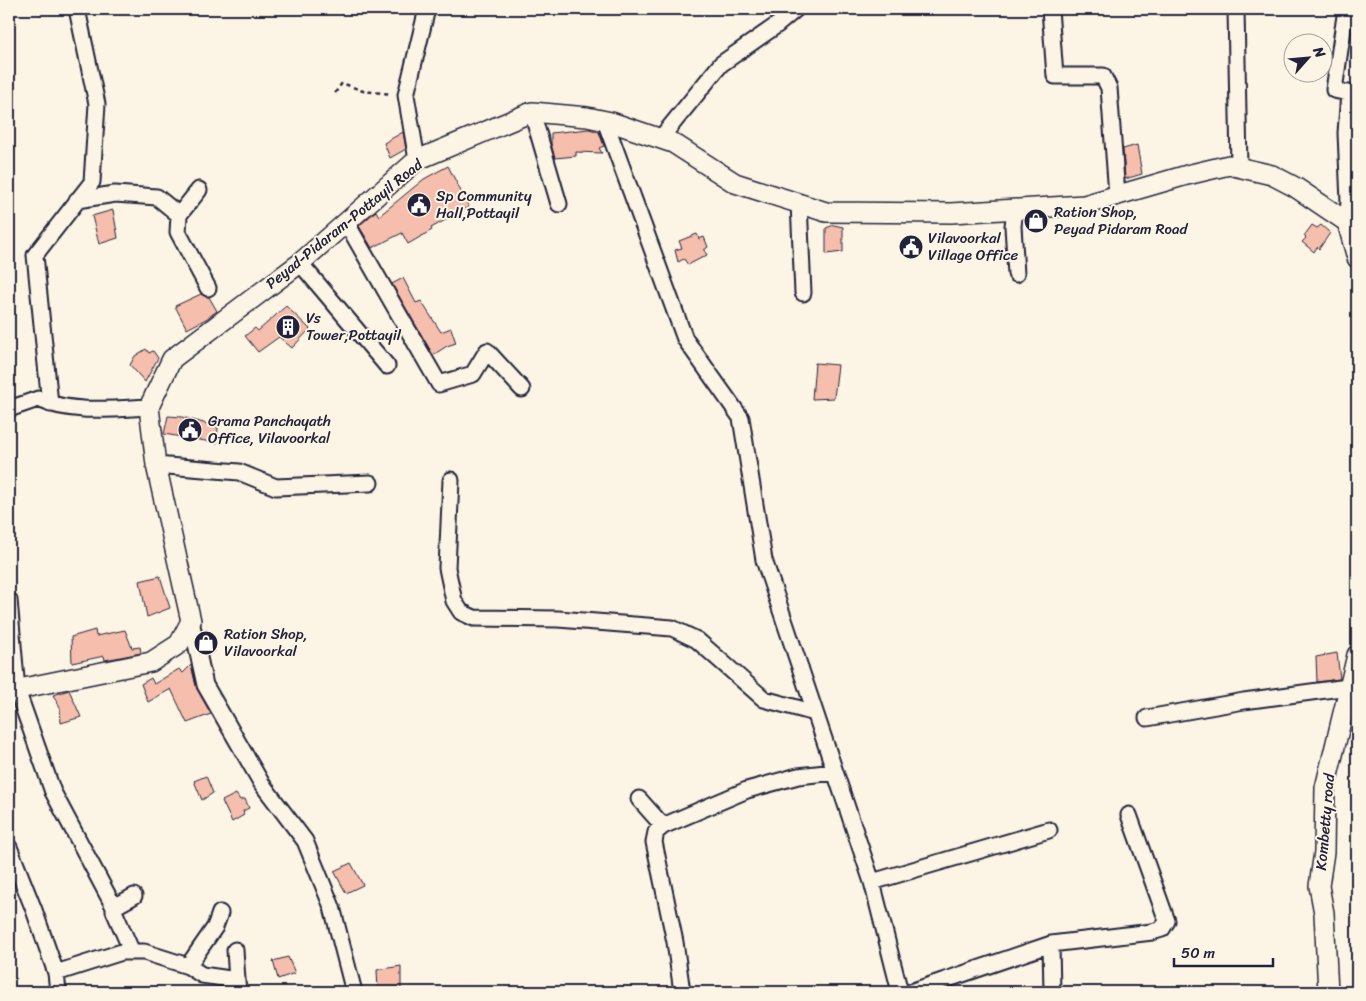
<svg xmlns="http://www.w3.org/2000/svg" width="1366" height="1001" viewBox="0 0 1366 1001" font-family="Sriracha,sans-serif">
	<style>
		.building { fill: #f6beac; stroke: #22223b }
		.lines { fill: none; stroke-linecap: round; stroke-linejoin: round }
		.minor-casing { stroke: #22223b; stroke-width: 19 }
		.tertiary-casing { stroke: #22223b; stroke-width: 22 }
		.path { stroke: #22223b; stroke-width: 2.5; stroke-dasharray: 4 4; stroke-linecap: butt }
		.minor { stroke: #fcf5e5; stroke-width: 15 }
		.tertiary { stroke: #fcf5e5; stroke-width: 19 }
		.labels { text-anchor: middle; stroke-width: 4; stroke-linejoin: round; paint-order: stroke }
		.poi-label { font-size: 15px; fill: #22223b; stroke: #fcf5e5; text-anchor: start }
		.street-label { font-size: 15px; fill: #22223b; stroke: #fcf5e5 }
	</style>
	<rect width="100%" height="100%" fill="#fcf5e5"/>
	<filter id="ink" filterUnits="userSpaceOnUse"><feTurbulence type="fractalNoise" baseFrequency=".02" numOctaves="2"/><feDisplacementMap in="SourceGraphic" scale="10" xChannelSelector="R" yChannelSelector="G"/><feConvolveMatrix kernelMatrix="1 2 1 2 8 2 1 2 1" color-interpolation-filters="sRGB"/></filter>
	<g filter="url(#ink)">
		<path class="building" d="M589,129L599,132L604,146L599,148L602,153L576,152V156L555,158L551,144V133Z
			M403,132L406,149L390,158L384,143Z
			M1137,145L1142,174L1125,179L1123,149Z
			M448,166L469,207L431,228L432,230L408,244L402,233L372,248L359,226L376,211L379,216L424,179Z
			M113,210L118,238L99,244L92,216Z
			M834,225L843,227V252L826,254V228Z
			M1312,225L1317,228L1321,225L1330,233L1319,249L1317,247L1314,252L1302,242L1306,238L1304,236Z
			M697,234L699,239L704,237L708,247L704,250L707,255L688,265L684,259L678,262L675,250L682,248L679,241Z
			M403,278L416,303L421,301L441,332L451,328L456,343L447,346L433,355L392,284Z
			M201,294L204,296L209,297L217,311L206,319L187,329L175,306Z
			M286,306L310,329L292,348L279,337L258,352L245,336L255,328L258,331Z
			M146,349L149,353L153,351L158,358L145,382L130,365L135,356Z
			M815,363L838,365L834,398L812,399Z
			M168,416L182,417L218,427L217,443L164,434Z
			M160,576L170,608L147,617L140,581Z
			M95,630L96,636L125,630L132,648L140,647L141,653L105,660L104,656L72,663L71,637Z
			M207,630L215,651L208,654L203,632Z
			M1337,653L1340,679L1317,682L1316,657Z
			M191,665L197,689L211,714L187,723L171,689L148,702L141,684L151,678L154,684L179,669L183,673Z
			M69,690L81,717L61,723L60,708L53,695Z
			M206,776L213,793L202,800L194,781Z
			M236,794L240,800L245,799L249,808L243,811L244,815L232,822L222,801Z
			M351,863L363,885L346,893L334,871Z
			M288,957L295,973L278,979L273,961Z
			M401,966V992H378L377,970Z"/>
		<g class="lines">
			<defs>
				<path id="minor" d="M1050,9L1055,76H1103L1109,88L1117,195
					M1236,9L1239,167
					M1346,9L1334,90L1357,95
					M532,112L559,204
					M605,121L685,339L741,418L764,560L872,882L900,992
					M660,139L721,64L777,25L796,9
					M417,160L406,95L427,9
					M199,190L179,215L178,232L208,288
					M77,200L115,194L157,197L179,215
					M799,203L803,293
					M1015,209L1013,226L1016,274
					M346,222L439,384L473,374L487,351L522,389
					M1347,222L1349,202L1346,133L1349,93
					M300,263L387,366
					M50,404L35,255L92,182L97,104L77,9
					M9,409L38,399C72,414 113,409 149,407
					M156,465L239,472L276,487L370,483
					M451,480L447,568L454,601L461,612L474,618L558,619L672,628L697,640L764,699L815,713
					M9,600L17,690L53,792L114,907
					M191,621L205,685L262,784L305,841L332,907L354,992
					M1147,718L1244,701L1348,687
					M639,799L663,826
					M9,847L34,910L56,973L122,952H144L188,966L202,975L237,980L238,992
					M872,882L1049,830
					M1051,944L1052,992
					M235,950L237,980
					M132,952L114,911V907L134,896
					M188,966L215,927L220,913
					M56,973L58,992
					M682,992L675,942L654,842L656,832L663,826L747,790L798,776L835,772
					M910,992L1051,944L1152,932L1162,929L1167,921L1129,815"/>
				<path id="tertiary" d="M9,691L151,662L179,644L191,621L156,465L149,407L172,359L300,263L417,160L532,112L587,117L611,122L673,143L735,183L826,212L951,213L1084,205L1187,175L1229,165L1272,175L1295,187L1347,222L1357,258
					M1328,992L1324,913L1319,886L1324,852L1325,788L1357,655"/>
			</defs>
			<use href="#minor" class="minor-casing"/>
			<use href="#tertiary" class="tertiary-casing"/>
			<path class="path" d="M335,93L342,83L363,91L392,94"/>
			<use href="#minor" class="minor"/>
			<use href="#tertiary" class="tertiary"/>
		</g>
	</g>
	<defs>
		<symbol id="civic-disc" viewBox="-11 -11 22 22"><circle r="9.5" fill="#22223b" stroke="#fcf5e5"/><path d="M-.6-6.5H3V-4.5H.6V-3L4-1V1h2V6H-6V1h2V-1L-.6-3ZM-1.2 2.5V6h2.4V2.5Z" fill="#fff"/></symbol>
		<symbol id="shop-disc" viewBox="-11 -11 22 22"><circle r="9.5" fill="#22223b" stroke="#fcf5e5"/><path d="M-5-2.5h2.3a2.7 3.5 0 0 1 5.4 0H5L5.5 6h-11ZM-1.5-2.5h3a1.5 2.3 0 0 0-3 0Z" fill="#fff"/></symbol>
		<symbol id="building-disc" viewBox="-11 -11 22 22"><circle r="9.5" fill="#22223b" stroke="#fcf5e5"/><path d="M-4-6H4V6H1V3H-1V6H-4ZM-2.5-4.3h1.7v1.8h-1.7ZM.8-4.3h1.7v1.8H.8ZM-2.5-1h1.7V.8h-1.7ZM.8-1h1.7V.8H.8Z" fill="#fff"/></symbol>
	</defs>
	<g fill-rule="evenodd">
		<use href="#civic-disc" x="405" y="191" width="28" height="28"/>
		<use href="#shop-disc" x="1022" y="207" width="28" height="28"/>
		<use href="#civic-disc" x="897" y="233" width="28" height="28"/>
		<use href="#building-disc" x="274" y="313" width="28" height="28"/>
		<use href="#civic-disc" x="176" y="416" width="28" height="28"/>
		<use href="#shop-disc" x="192" y="629" width="28" height="28"/>
	</g>
	<g class="labels">
		<g class="poi-label">
			<text x="436" y="201">Sp Community<tspan x="436" dy="17">Hall,Pottayil</tspan></text>
			<text x="1054" y="217">Ration Shop,<tspan x="1054" dy="17">Peyad Pidaram Road</tspan></text>
			<text x="928" y="243">Vilavoorkal<tspan x="928" dy="17">Village Office</tspan></text>
			<text x="306" y="323">Vs<tspan x="306" dy="17">Tower,Pottayil</tspan></text>
			<text x="208" y="426">Grama Panchayath<tspan x="208" dy="17">Office, Vilavoorkal</tspan></text>
			<text x="224" y="639">Ration Shop,<tspan x="224" dy="17">Vilavoorkal</tspan></text>
		</g>
		<g class="street-label">
			<text transform="translate(344 224) rotate(-39)" y="5">Peyad-Pidaram-Pottayil Road</text>
			<text transform="translate(1325 822) rotate(-85)" y="5">Kombetty road</text>
		</g>
	</g>
	<rect width="1366" height="1001" fill="none" stroke="#fcf5e5" stroke-width="30"/>
	<rect x="15" y="15" width="1336" height="971" fill="none" stroke="#22223b" stroke-width="2" filter="url(#ink)"/>
	<g transform="translate(1308 58) rotate(63)"><circle r="24" fill="#fcf5e5" stroke="#a5a1a1"/>
	<path d="M0-4L9 19L0 12L-9 19Z" fill="#22223b"/>
	<text y="-8" font-size="14" font-weight="bold" text-anchor="middle" fill="#22223b">N</text>
	</g>
	<path d="M1174 958v8h99v-8" fill="none" stroke="#22223b" stroke-width="2.5"/>
	<text x="1181" y="958" font-size="15" fill="#22223b" stroke="#fcf5e5" stroke-width="4" paint-order="stroke">50 m</text>
</svg>
